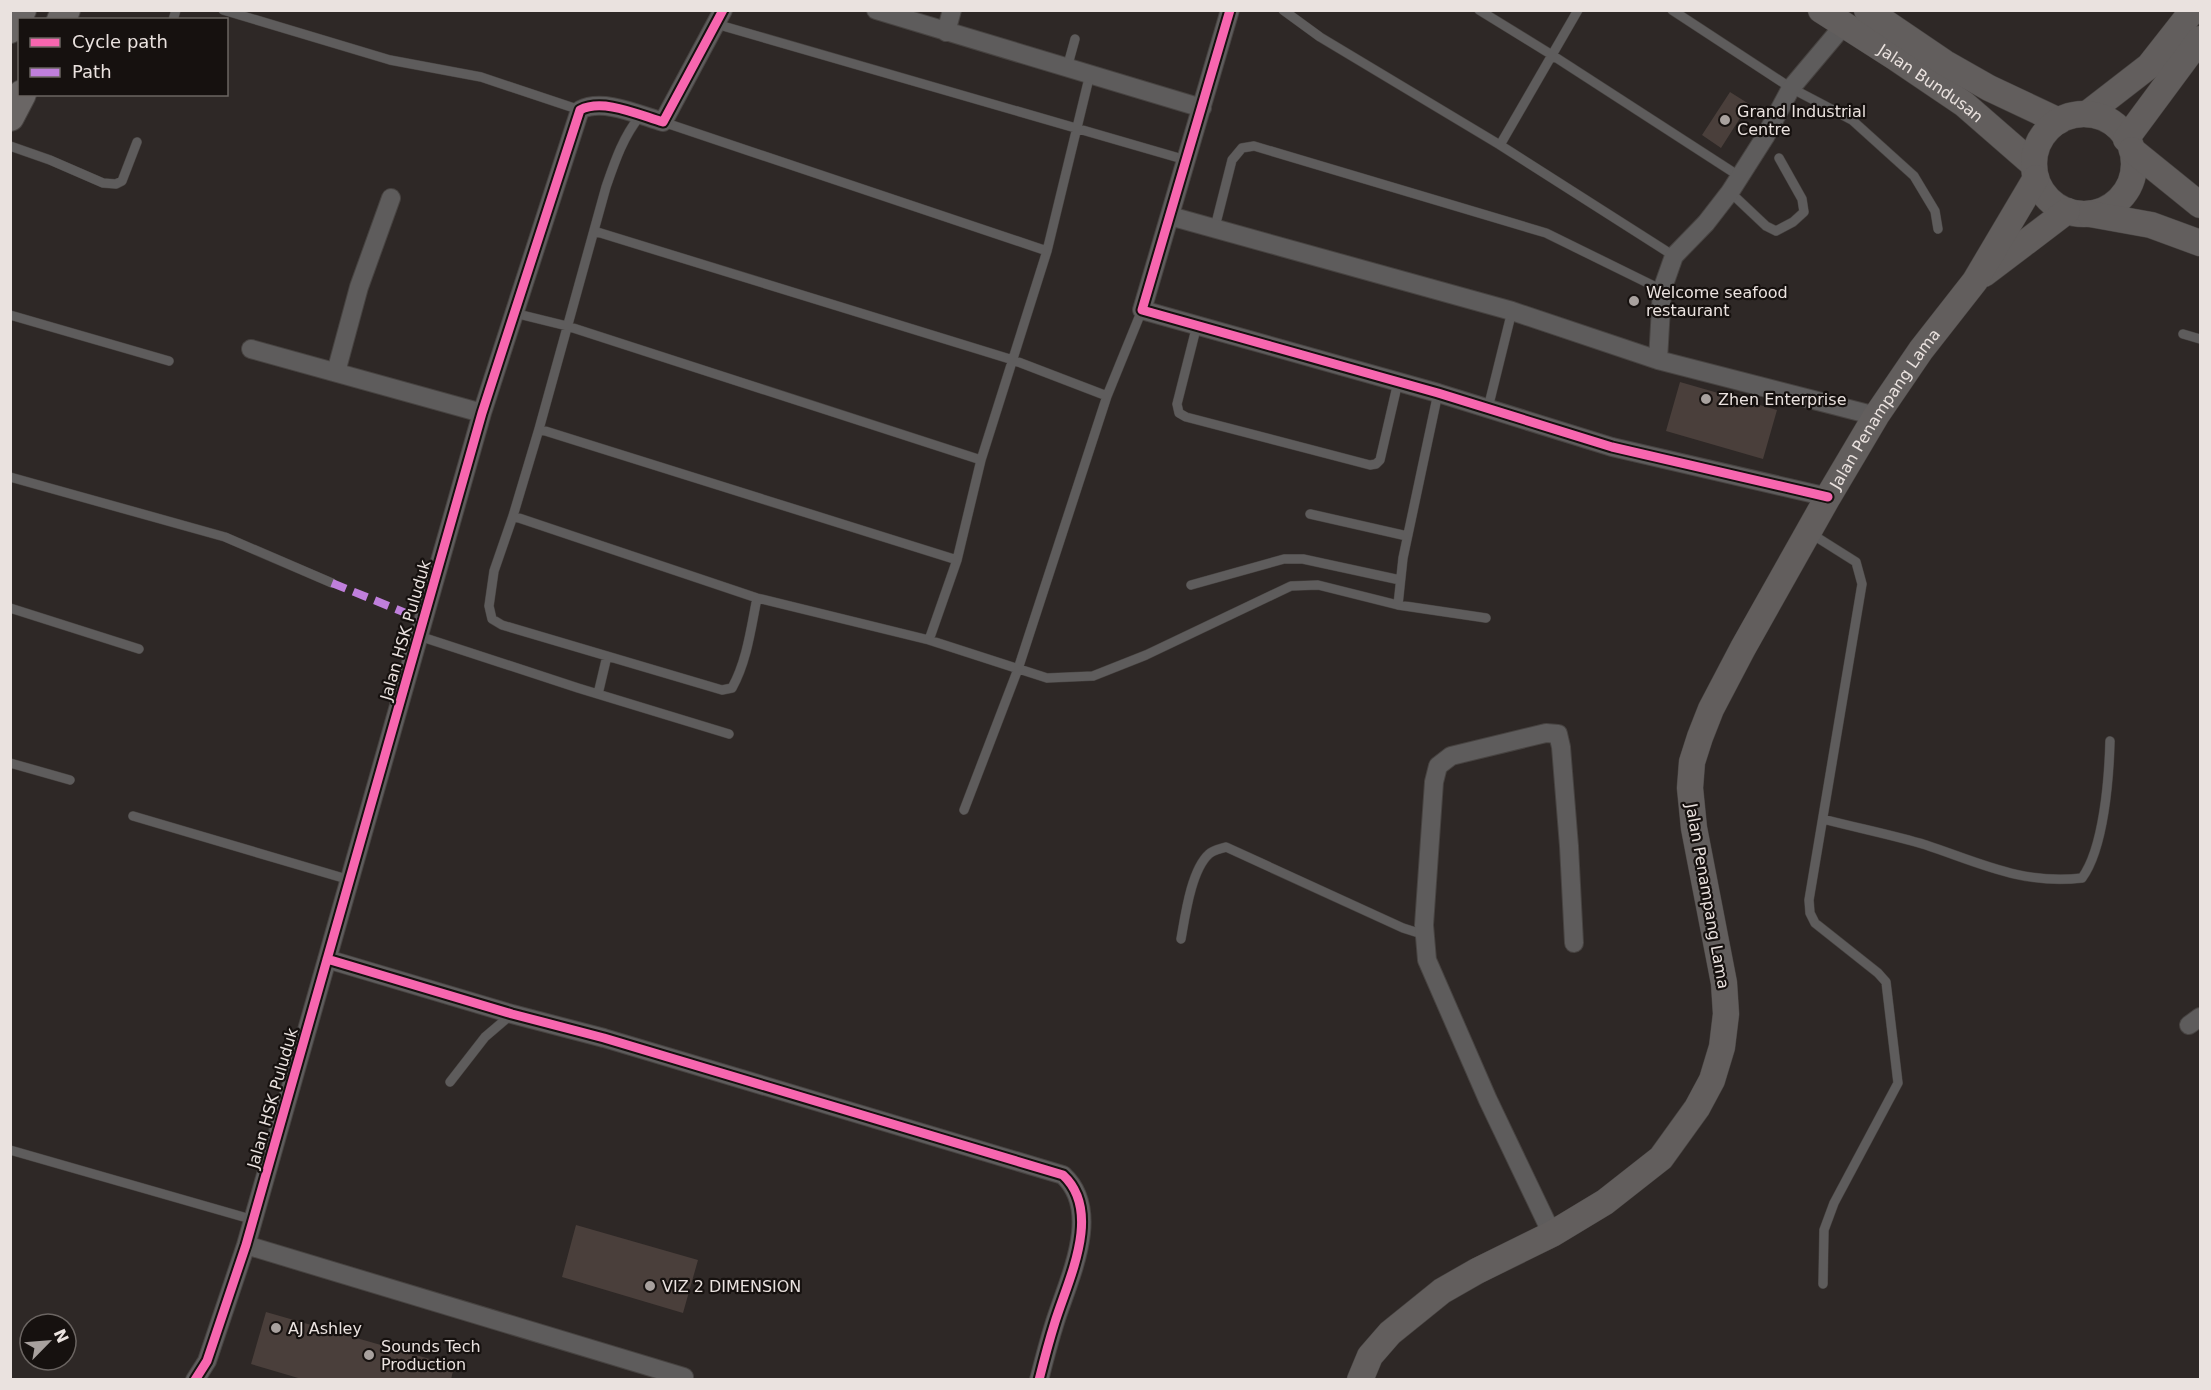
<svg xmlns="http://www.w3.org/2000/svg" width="2211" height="1390" viewBox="0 0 2211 1390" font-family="'DejaVu Sans',sans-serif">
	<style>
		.building { fill: #4a3f3b }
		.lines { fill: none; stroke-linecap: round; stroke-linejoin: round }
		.lane-casing { stroke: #474341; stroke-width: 10 }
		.street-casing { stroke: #474341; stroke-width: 20 }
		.secondary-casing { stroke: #474341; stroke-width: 27 }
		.primary-casing { stroke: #474341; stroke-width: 30 }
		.lane { stroke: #5e5c5c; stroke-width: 9 }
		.street { stroke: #5e5c5c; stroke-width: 18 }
		.secondary { stroke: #625e5d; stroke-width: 26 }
		.primary { stroke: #6a6665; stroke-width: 28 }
		.quiet { stroke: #c07fdc; stroke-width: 8; stroke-dasharray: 15 8; stroke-linecap: butt }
		.cycleway-casing { stroke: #16110f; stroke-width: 13 }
		.cycleway { stroke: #f766af; stroke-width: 9 }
		.poi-dot { fill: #a8a19e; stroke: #16110f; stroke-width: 2 }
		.labels { text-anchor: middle; stroke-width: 4.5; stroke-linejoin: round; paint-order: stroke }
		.street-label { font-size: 16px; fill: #eae2df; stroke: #16110f }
		.poi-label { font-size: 16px; fill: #eae2df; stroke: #16110f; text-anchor: start }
	</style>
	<rect width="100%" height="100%" fill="#2e2826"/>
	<path class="building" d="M1730,92L1749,104L1721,148L1702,135Z
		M1680,382L1777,410L1763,459L1666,431Z
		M576,1225L698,1260L683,1313L562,1277Z
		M266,1312L454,1366L451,1380H305L251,1364Z"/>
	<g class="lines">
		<defs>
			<path id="lane" d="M223,10L390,60L481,77L580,110
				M1283,10L1320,37L1500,145L1674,256
				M1479,10L1552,55L1739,176
				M1672,10L1791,88L1852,120L1914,176L1935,211L1938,229
				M173,20L176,10
				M716,24L1186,160
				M1067,68L1075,39
				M640,116C623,137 615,161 606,187L539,429L513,516L494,571L489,606L492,619L502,625L722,690L732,688C747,661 751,628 757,598
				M663,122L1047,251
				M1500,145L1578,10
				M10,146L50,160L103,183L116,184L122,181L137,142
				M1730,192L1766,226L1776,231L1793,222L1804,212L1802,199L1779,158
				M1215,227L1232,160L1242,148L1254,146L1546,233L1662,290
				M594,231L1013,360L1107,396
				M514,313L567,326L981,460
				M10,315L169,361
				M1197,325L1177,404L1179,413L1186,417L1370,465L1376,464L1380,460L1398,382
				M2183,334L2200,339
				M1488,408L1512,311
				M539,429L957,560
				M10,477L225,537L332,583
				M1310,514L1407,536
				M513,516L757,598L929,640L1047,678L1093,676L1146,655L1291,586L1318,585L1398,605L1486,618
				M1810,533L1856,562L1862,584L1809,900L1810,913L1815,923L1878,973L1886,982L1898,1083L1834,1203L1824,1230L1823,1284
				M1191,585L1284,559H1303L1400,580
				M1398,605L1403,558L1438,393
				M10,608L139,649
				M419,636L578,688L729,734
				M929,640L957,560L981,460L1047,251L1090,74
				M598,694L607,656
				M10,763L70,780
				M964,810L1018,669L1107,396L1142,310
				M133,816L350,880
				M1823,819C1857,828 1893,835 1926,845C1980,863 2023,885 2082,878C2104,848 2109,778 2110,741
				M1181,939C1185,917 1191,870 1209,854C1213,850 1220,849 1226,847L1403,928L1425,935
				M450,1082L485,1037L512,1014
				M10,1150L254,1220"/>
			<path id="street" d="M876,10L1202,108
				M1230,10L1142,310L1438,393L1612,447L1828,497
				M946,32L952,10
				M1170,216L1512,311L1658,360L1876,416
				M251,349L482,413
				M1658,360L1662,290L1674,256L1706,223L1730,192L1765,137L1791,88L1844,25
				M336,372L359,287L391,198
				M327,959L512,1014L604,1038L1063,1175C1103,1212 1068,1280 1055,1322C1049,1341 1044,1360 1039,1380
				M2189,1025L2200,1017
				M1552,1234L1488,1100L1427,960L1424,925L1434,782L1438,766L1451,756L1546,733L1558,734L1561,747L1569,846L1574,943
				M246,1245L684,1377
				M195,1380L207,1361L246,1245L482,413L580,110C603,98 639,115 663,122L723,10"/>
			<g id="secondary">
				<path id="s1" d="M1821,10L1896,58L1964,104L2034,165"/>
				<path d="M1867,10L1945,63L1989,88L2059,121"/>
				<path d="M2087,114L2149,66L2193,10"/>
				<circle cx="2084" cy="164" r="50"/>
				<path d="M2126,139L2200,39"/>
				<path d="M2132,150L2200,205"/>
				<path d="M2090,214L2151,225L2200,243"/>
				<path d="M1984,274L2067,211"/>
				<path id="s2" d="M1360,1380L1370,1356L1390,1333L1442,1291L1477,1271L1552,1234L1605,1202L1661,1158L1697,1108L1712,1080L1722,1047L1726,1014L1724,983L1694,828L1690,788L1692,762L1700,737L1711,709L1743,648L1828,497L1876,416L1921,350L1975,281L2036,178"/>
			</g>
			<path id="primary" d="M61,20L66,10
				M10,29L22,10
				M10,117L22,94"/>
		</defs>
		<use href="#lane" class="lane-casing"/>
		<use href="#street" class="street-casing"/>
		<use href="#secondary" class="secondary-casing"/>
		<use href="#primary" class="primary-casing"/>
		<use href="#lane" class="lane"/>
		<use href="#street" class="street"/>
		<use href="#secondary" class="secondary"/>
		<use href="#primary" class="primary"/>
		<path class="quiet" d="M332,583L423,620"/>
		<defs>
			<path id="cycleway" d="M1230,10L1142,310L1438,393L1612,447L1828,497
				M327,959L512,1014L604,1038L1063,1175C1103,1212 1068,1280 1055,1322C1049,1341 1044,1360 1039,1380
				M195,1380L207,1361L246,1245L482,413L580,110C603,98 639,115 663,122L723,10"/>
		</defs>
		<use href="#cycleway" class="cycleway-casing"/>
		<use href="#cycleway" class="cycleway"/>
	</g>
	<g class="poi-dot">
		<circle cx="1725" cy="120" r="6"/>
		<circle cx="1634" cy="301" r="6"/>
		<circle cx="1706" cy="399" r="6"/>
		<circle cx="650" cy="1286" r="6"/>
		<circle cx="276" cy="1328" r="6"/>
		<circle cx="369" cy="1355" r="6"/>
	</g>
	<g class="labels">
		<g class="street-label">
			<text dy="6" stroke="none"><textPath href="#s1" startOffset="132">Jalan Bundusan</textPath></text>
			<text dy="6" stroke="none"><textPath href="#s2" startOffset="1200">Jalan Penampang Lama</textPath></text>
			<text transform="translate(405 630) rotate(-74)" y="6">Jalan HSK Puluduk</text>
			<text transform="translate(1708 896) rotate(80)" y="6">Jalan Penampang Lama</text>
			<text transform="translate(272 1098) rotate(-74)" y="6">Jalan HSK Puluduk</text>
		</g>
		<g class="poi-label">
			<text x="1737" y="117">Grand Industrial<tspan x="1737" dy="18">Centre</tspan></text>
			<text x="1646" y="298">Welcome seafood<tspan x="1646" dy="18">restaurant</tspan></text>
			<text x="1718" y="405">Zhen Enterprise</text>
			<text x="662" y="1292">VIZ 2 DIMENSION</text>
			<text x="288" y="1334">AJ Ashley</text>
			<text x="381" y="1352">Sounds Tech<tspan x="381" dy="18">Production</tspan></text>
		</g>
	</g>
	<rect width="2211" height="1390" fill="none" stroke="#eae2df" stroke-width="24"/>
	<rect x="18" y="18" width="210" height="78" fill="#16110f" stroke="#6b6562" stroke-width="1.5"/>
	<rect x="30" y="38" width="30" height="9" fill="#f766af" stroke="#6b6562" stroke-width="1.5"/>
	<text x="72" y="48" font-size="18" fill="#eae2df">Cycle path</text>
	<rect x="30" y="68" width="30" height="9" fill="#c07fdc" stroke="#6b6562" stroke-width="1.5"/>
	<text x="72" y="78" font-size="18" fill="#eae2df">Path</text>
	<g transform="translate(48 1342) rotate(65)"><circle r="28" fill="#16110f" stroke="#6b6562" stroke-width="1.5"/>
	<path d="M0-4.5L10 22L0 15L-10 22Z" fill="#a8a19e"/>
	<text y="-9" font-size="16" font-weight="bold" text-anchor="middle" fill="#eae2df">N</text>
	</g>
</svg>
